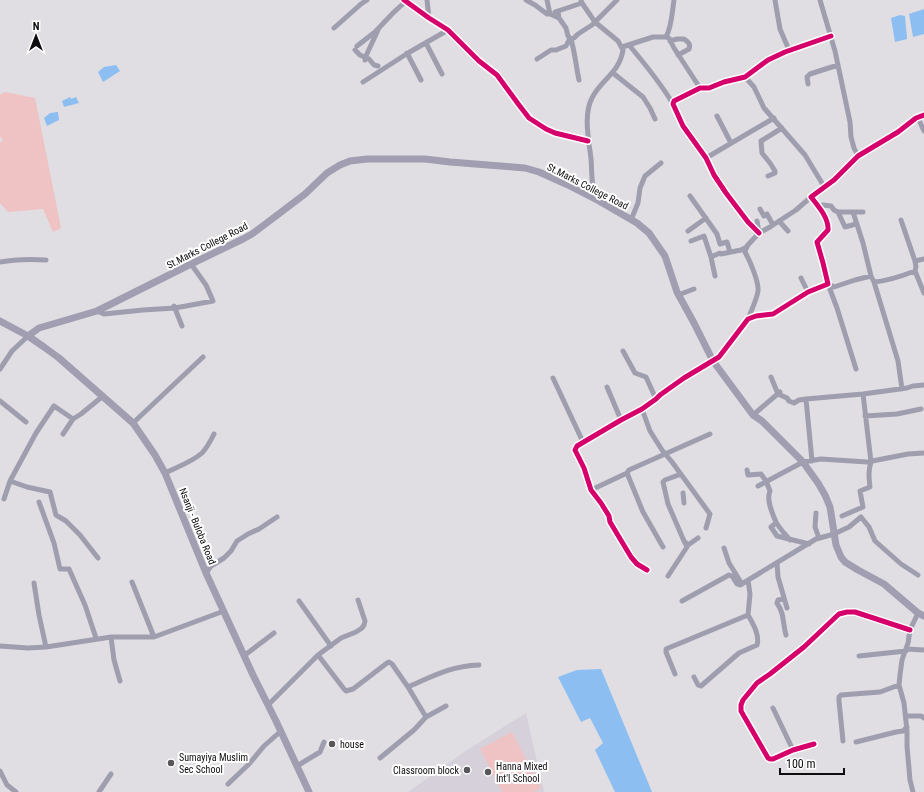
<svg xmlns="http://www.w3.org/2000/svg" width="924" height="792" viewBox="0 0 924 792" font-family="'Roboto Condensed',sans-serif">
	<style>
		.built { fill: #d6d0da }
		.green { fill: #efc2c3 }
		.water { fill: #8cbef1 }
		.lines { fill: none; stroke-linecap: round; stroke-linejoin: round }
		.minor { stroke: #9e9eaf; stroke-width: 5 }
		.major { stroke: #a09eb0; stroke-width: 7 }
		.cycleway-casing { stroke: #fff; stroke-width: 8 }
		.cycleway { stroke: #d6006c; stroke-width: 5 }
		.poi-dot { fill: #585659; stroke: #fff; stroke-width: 1.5 }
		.labels { text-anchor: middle; stroke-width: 4; stroke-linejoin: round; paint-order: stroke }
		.street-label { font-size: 10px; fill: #0f0d0f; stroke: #fff }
		.poi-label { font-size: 10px; fill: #0f0d0f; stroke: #fff; text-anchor: start }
	</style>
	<rect width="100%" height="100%" fill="#e0dee2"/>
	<path class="built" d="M526,713L544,792H408L464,752Z"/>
	<path class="green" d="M5,92L35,98L61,228L53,232L43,209L8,212L0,203V142L3,141L0,136V95Z
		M512,732L541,788L533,792H502L480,749Z"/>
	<path class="water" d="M924,9V34L913,37L909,14Z
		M900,15L905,16L907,38V39L895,42L891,18Z
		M116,65L120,71L103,82L98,72L104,67Z
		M70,97L71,99L76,97L79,103L64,107L62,101Z
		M58,112L59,120L47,126L44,118L50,113Z
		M601,669L652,792H615L595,750L603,743L590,718L581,722L558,677L577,670Z"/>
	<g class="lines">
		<path class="minor" d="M404,0L429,18L448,30L479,61L497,75L519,105L529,118L546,129L555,133L588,141
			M427,0L429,18
			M526,0L535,5L547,14H550L559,18L558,11
			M547,0L550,14
			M581,0L582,3L595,22L618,41L623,50C619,74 601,79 592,98C583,115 589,141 591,159C592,169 591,180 594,190C595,194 597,197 599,201
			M775,0L780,29L789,50
			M820,0L835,51L850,122L851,137L854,148L858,156
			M555,12L582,3
			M559,18L566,28L568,36L571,39L574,38L578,34L592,25L617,0
			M334,28L361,4L367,0
			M666,37C672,26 672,12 674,0
			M571,39C575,53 576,66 579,80
			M670,41L677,39H684C688,42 691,44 689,49L678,55
			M426,43L442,74
			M629,45C645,64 660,82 673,104
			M357,46L375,32L393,13L406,1
			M622,47L653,37H666L669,38L674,48L700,88
			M355,50L360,55L369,59L374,65L378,66
			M407,53L421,80
			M537,59L551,50H556L566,46L570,38
			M365,60V58L378,30
			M613,73L643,97L650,108L655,119
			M745,77L754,87L764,108L805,155L825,188
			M363,82L408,53L448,30
			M808,84L807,77L810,74L838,65
			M717,116L731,143
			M916,118L919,120L924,131
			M706,158L774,118
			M768,176L775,173V171L770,163L762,153L761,141L782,128
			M690,196L717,234L720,244L727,242L730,252
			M818,206L823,205L831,206L834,210L838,212L845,227L856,224
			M760,209L764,216L767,214L773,225
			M838,212H863
			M853,212L863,243L871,276
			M631,220L638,203L640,188L645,176L661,163
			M901,220L915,261L916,267L915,271
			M757,221L759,233
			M779,221L788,231
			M688,231L706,218
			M759,233L748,222L726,193L714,175L706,158L683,126L673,104L674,101L700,88H709L724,82L745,77L768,60L785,52L831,36
			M691,241L704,236L711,257
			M915,261L924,259
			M0,262C16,259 31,259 46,260
			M715,276L711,257L720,253L721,254L741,250L747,247
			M801,278L808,292
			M874,282L898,361L902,389
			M828,284L834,287L855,280L871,276L874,282C888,281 902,276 915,271L924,293
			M828,284L837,308L856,369
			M678,295L694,289
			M174,306L182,326
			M97,311L104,314L143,310L175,308L213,301L206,285L191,264
			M748,319C751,311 757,299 758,291C759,282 750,261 745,252L747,246L759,233L770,227L796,210L811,197
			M623,351L635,373L646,377L656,399
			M0,369L12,351L28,336
			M771,377L778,394L787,398L789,401L794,403L799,400L806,399
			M553,378L583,442
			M607,387L621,420
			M0,401L26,422
			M642,409L650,431L662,450L672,462L710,514L706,528
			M753,415L780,392
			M865,416L897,414L921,409
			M133,423L203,357
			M63,434L73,419L81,414L103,396
			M812,461L806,399L863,394L907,388L913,386L924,385
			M747,470L748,475L761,474L766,481L770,491C766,499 772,513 776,522C779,528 785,534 790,540
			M165,473C177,467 192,462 202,453C207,448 211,440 214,434
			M681,474L665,480L663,482L668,504L684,541
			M10,481L27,487L50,492L56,515L66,521L80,535L98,558
			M758,486L803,462L821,459L867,462L908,454L924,453
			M591,490L627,473
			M683,493L684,503
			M4,499L10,481L36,433L54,406L73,419
			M39,502L54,543L60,569H69L85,605L96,638
			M816,513L815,527L819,538
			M842,516L863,507L860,491L870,487C869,478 868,471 871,462L863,394
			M776,523L771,527L777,536L809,544
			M663,547L643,512L627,473L629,470L710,434
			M724,548L729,563L742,584
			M777,563L778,577L787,608
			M647,570L637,564L631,557L610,522L609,516L601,503L591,490L584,468L575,450L577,446L621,420L642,409L656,399L660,395L684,378L719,357L748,319L756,316L773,314L808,292L828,284L823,263L817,242L828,230C829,218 818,206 811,197L834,180L858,156L898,132L916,118L924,115
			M206,573L211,566L224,558L231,551L237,541L248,534L259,529L277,517
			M668,576L687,547L684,541L688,545L698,538
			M132,582L154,637
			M34,583L39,615L46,647
			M784,599L778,600L777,603C785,615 782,621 786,635
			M299,601L331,646
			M682,601L729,575L732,576L737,584L740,585L816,539L834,534L849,527L861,517L869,527L875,541L901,564L918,575
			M111,637L114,660L120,681
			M0,646L28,648L46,647L111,637H154L224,611
			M906,649L924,650
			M245,655L274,633
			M318,655L344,689L346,691L353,689L357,686L387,663L389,662L392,664L408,687L426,717
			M859,656L906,651
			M675,674L666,652V649L748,615L750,594L748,580
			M694,677L698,685L701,686L739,653L757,645C760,635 753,624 748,615
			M408,687C433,676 451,666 479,665
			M268,705L318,655L341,638L356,632L362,628L364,625L365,621L358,600
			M773,708L793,750
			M906,716H921L924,718
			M843,741L839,701V697L841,695L880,692L899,685
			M856,742L896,732L903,731L907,727
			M814,744L793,750L773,759H770L768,758L741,711V705L743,700L757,683L770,674L804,647L839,614L847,612H855L910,630
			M380,758L414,730L426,717L446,706
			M297,766L320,752L324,742
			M0,771L7,785L16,792
			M228,784L249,764L264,746L281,731
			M99,792L111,774
			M913,792L910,780L907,746V731L904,703L899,685L900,675L902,660L908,643L910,630L918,613"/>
		<path class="major" d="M0,321L28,336L44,347L59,358L133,423L155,455L165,473L206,573L253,675L276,721L309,792
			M28,336L39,328L97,311L191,264L243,239L252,234L272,219L305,194L327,173L340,165L350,161L367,159H425L450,162L513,167L525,168L539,172L568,185L599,201L637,223L649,233L665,256L677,292L694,323L713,361L753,415L762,421L803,462L818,483L825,495L830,507L836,545L841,557L845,562L858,570L884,584L918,613L924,616"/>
		<defs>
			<path id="cycleway" d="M404,0L429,18L448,30L479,61L497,75L519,105L529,118L546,129L555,133L588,141
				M759,233L748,222L726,193L714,175L706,158L683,126L673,104L674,101L700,88H709L724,82L745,77L768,60L785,52L831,36
				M647,570L637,564L631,557L610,522L609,516L601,503L591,490L584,468L575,450L577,446L621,420L642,409L656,399L660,395L684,378L719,357L748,319L756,316L773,314L808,292L828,284L823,263L817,242L828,230C829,218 818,206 811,197L834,180L858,156L898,132L916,118L924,115
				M814,744L793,750L773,759H770L768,758L741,711V705L743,700L757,683L770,674L804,647L839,614L847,612H855L910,630"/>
		</defs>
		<use href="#cycleway" class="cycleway-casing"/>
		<use href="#cycleway" class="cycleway"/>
	</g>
	<g class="poi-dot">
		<circle cx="332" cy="744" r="4"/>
		<circle cx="171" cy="763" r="4"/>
		<circle cx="467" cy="770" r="4"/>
		<circle cx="488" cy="772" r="4"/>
	</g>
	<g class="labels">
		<g class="street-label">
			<text transform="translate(588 186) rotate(27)" y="4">St.Marks College Road</text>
			<text transform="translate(207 245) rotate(-27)" y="4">St.Marks College Road</text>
			<text transform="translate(198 526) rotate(68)" y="4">Nsanji - Buloba Road</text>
		</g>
		<g class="poi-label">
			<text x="340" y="748">house</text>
			<text x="179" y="761">Sumayiya Muslim<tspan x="179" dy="12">Sec School</tspan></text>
			<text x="496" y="770">Hanna Mixed<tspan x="496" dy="12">Int'l School</tspan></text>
			<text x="459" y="774" text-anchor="end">Classroom block</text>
		</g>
	</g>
	<g transform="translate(36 36)" stroke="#ffffff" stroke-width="3" paint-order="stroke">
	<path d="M0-3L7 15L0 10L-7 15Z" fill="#0f0d0f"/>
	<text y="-6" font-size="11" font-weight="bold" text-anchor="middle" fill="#0f0d0f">N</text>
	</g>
	<path d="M780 768v6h64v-6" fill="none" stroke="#0f0d0f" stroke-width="2"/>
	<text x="786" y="768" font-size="12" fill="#0f0d0f" stroke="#ffffff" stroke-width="3" paint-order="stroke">100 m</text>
</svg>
